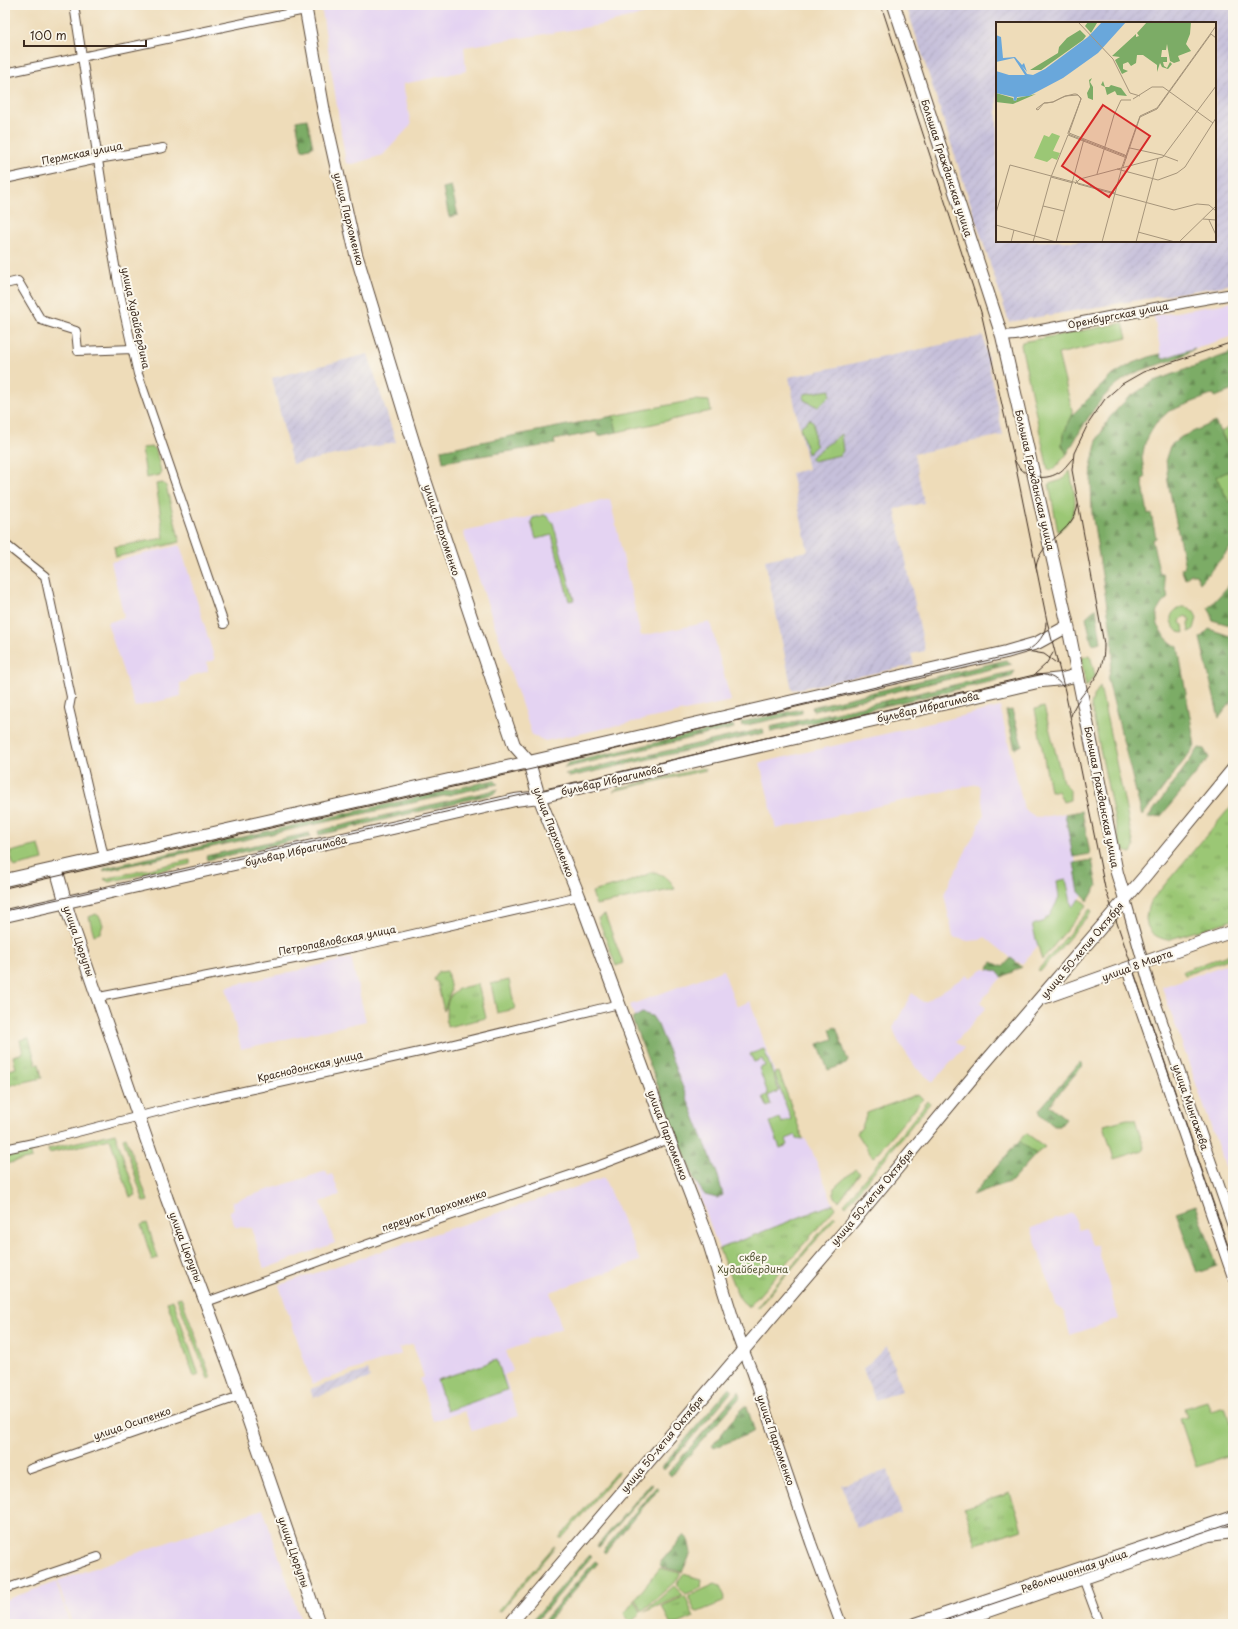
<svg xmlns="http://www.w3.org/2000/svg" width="1238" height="1629" viewBox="0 0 1238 1629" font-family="'Playpen Sans',sans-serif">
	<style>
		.built { fill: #e4d3f2 }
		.industrial { fill: url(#industrial-furrows); fill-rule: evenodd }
		.grass { fill: #9bc775; stroke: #6b784a }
		.forest { fill: url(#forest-firs); stroke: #5c6b42 }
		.park { fill: url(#park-tufts); stroke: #6b784a }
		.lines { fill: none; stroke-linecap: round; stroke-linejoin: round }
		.minor-casing { stroke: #564535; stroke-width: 10 }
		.tertiary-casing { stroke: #564535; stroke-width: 12 }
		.secondary-casing { stroke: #564535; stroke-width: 14 }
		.minor { stroke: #fff; stroke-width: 8 }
		.tertiary { stroke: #fff; stroke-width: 10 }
		.secondary { stroke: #fff; stroke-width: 12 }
		.tram { stroke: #3b2a1e; stroke-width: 1 }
		.labels { text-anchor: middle; stroke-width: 4; stroke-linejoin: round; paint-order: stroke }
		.street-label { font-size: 10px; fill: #3b2a1e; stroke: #fbf7ec }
		.park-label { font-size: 10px; fill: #585938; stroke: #fbf7ec }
		.inset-road { fill: none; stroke: #a6957b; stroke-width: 1 }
		.view { fill: #d62828; fill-opacity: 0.15; stroke: #d62828; stroke-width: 2 }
		.inset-edge { fill: none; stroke: #3b2a1e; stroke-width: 2 }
	</style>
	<defs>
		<pattern id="industrial-furrows" width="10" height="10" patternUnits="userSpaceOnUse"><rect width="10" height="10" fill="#c6c0da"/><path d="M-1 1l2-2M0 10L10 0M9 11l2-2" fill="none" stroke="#aba5bb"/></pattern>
		<pattern id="forest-firs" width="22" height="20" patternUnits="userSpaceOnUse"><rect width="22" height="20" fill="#7cac66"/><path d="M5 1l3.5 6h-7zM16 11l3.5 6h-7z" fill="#678c53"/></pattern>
		<pattern id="park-tufts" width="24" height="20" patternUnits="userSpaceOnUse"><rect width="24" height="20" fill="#9bc775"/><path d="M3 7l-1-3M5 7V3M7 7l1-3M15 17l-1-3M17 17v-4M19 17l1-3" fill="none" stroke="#80a25f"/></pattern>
	</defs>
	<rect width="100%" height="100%" fill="#fbf7ec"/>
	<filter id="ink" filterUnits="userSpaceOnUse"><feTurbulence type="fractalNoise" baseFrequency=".025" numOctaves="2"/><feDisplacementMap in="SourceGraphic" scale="8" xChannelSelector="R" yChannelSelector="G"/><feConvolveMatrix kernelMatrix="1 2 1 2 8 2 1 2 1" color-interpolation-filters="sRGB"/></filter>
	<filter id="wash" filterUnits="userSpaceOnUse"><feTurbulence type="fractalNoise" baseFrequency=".012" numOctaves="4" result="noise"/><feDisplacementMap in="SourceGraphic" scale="16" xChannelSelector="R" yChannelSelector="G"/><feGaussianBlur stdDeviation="0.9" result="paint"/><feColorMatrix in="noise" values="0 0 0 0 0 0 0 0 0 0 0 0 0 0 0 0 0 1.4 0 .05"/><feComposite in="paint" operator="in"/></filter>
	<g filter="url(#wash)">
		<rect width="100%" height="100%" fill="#eedcb9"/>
		<path class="built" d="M321,5H642L644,14L601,25L464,47L466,71L403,84L411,125L383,155L353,164L346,163Z
			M1233,302V336L1162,359L1154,316Z
			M610,499L641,636L710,622L731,701L545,741L532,735L463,532Z
			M180,545L215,660L207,662L208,671L188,677V681L180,683L181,696L135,707L107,623L124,617L111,562Z
			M1000,707L1024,809L1037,818L1065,813L1083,895L1022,964L1011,958L985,937L980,940L968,941L953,937L944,894L984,815L980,787L977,784L776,829L760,763Z
			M351,958L366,1021L241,1049L226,987Z
			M1233,962V1189L1162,987Z
			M984,969L997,971L1002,977L980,1002L986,1007L956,1042L964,1048L933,1082L916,1068L898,1041L893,1028L912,993L923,1002L927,1001L967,975L970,978Z
			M723,970L737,1007L750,1001L797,1138L805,1139L811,1148L833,1204L719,1249L630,1005Z
			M326,1171L328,1176L332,1174L340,1195L321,1202L335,1243L264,1269L252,1228L235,1227L229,1211L234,1209L231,1202Z
			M604,1178L640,1261L550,1292L562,1328L527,1340L528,1343L506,1351L513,1371L504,1375L518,1416L472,1431L465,1411L433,1421L420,1379L424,1377L413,1344L399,1348L401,1354L312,1384L279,1285Z
			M1073,1213L1079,1230L1086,1228L1092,1245H1097L1119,1319L1070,1335L1064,1312L1056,1305L1031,1228Z
			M263,1509L302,1624H72L57,1581Z
			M56,1582L70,1624H5V1600Z"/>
		<path class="industrial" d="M906,5H1233V284L1009,322ZM997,23H1215V241H997Z
			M983,336L1003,435L914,454L924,503L895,509L925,651L911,654L914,665L792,690L765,560L808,551L791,473L808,469L789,377Z
			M368,354L396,442L292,464L272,378Z
			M887,1346L902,1391L875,1400L863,1369Z
			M368,1370L370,1378L313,1398L310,1389Z
			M888,1470L902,1514L856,1528L842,1485Z"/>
		<path class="grass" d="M1123,323L1127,338L1058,354L1073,414L1063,435L1062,445L1067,454L1054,469L1048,470L1021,345L1022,342Z
			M830,390V396L818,407L804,400V394Z
			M694,400L709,401L711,411L617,432L613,416Z
			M810,419L814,424V443L817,445L808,454L800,427Z
			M1233,425V456L1221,432Z
			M841,434L843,451L840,455L813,461L810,458Z
			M153,447L156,450L161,472L160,475L146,478L142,448Z
			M1233,469V500L1229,502L1216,477Z
			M1070,471C1075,499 1082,512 1058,532L1049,484L1062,480Z
			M163,483L166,486L180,542L116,557L114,547L164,538L156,484Z
			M544,515L548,517L553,523L574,600L569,601L552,535L536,539L531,522L533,518Z
			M1182,607C1190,607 1194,610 1197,618L1194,629L1189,632L1188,624L1190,620L1188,617L1185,616L1181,619L1180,623L1183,625L1184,633L1178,632C1168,622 1168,612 1182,607Z
			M1090,655L1095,675L1086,687L1081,658Z
			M1100,686L1134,847L1131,853L1126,851L1120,845L1091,705L1093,698Z
			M1044,707L1063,782L1070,789V800L1063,802L1058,791H1050L1035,709Z
			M703,768L706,770L613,791L619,788Z
			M39,845L43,860L14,867L10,852Z
			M190,860V864L109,882L104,879Z
			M653,872C664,875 670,878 675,889L596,905L592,892L626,883Z
			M1066,879L1072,907L1080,899L1087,905L1042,960L1032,925L1042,922L1050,915L1059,898L1057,881Z
			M1090,909L1092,911L1040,972L1038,970Z
			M96,914L100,917L103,925L100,933L94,935L89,917Z
			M605,915L623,963L616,966L598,918Z
			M1233,953V957L1185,975L1183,971Z
			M509,980L515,1009L497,1013L491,984Z
			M764,1049L779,1091L768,1096L771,1105L767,1107L763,1097L768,1094L759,1068L765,1066L762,1059L754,1062L750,1054Z
			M779,1072L803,1139L797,1138L796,1135L786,1139L788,1145L780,1148L770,1122L780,1118L782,1123L791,1119L774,1073Z
			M918,1094L923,1099L873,1158L857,1133L862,1127L867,1113Z
			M928,1101L930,1103L846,1206L844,1204Z
			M1127,1119H1135L1144,1147L1143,1150L1114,1159L1104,1125Z
			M115,1133L136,1195L130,1197L110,1139L49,1153L48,1149Z
			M1026,1133L1045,1147L1036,1154L1019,1141Z
			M126,1137L148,1201L144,1202L123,1138Z
			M30,1151L32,1158L5,1164V1157Z
			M855,1169L860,1173L839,1201C834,1197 833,1194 834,1188Z
			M834,1216L836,1217L758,1308L757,1307Z
			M147,1223L158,1258L152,1260L141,1225Z
			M181,1297L211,1378L208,1379L177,1298Z
			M173,1300L199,1375L194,1377L167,1302Z
			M497,1360L507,1390L447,1411L437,1380Z
			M1207,1401L1211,1411L1225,1407L1230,1423L1233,1422V1455L1196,1467L1180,1419L1187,1417L1184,1408Z
			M618,1470L619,1472L562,1538H559Z
			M554,1546V1548L501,1611H498Z
			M660,1568L680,1573L678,1579L642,1611L636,1598Z
			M683,1574L702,1579L701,1588L686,1594L676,1585Z
			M715,1584L720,1586L725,1597L723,1602L698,1612L695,1611L689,1599V1596Z
			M674,1586L683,1595L644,1612Z
			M635,1600L641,1612L631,1623L624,1614Z"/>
		<path class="forest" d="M307,119L313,147L302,150L296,121Z
			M451,186L458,215L449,217L443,188Z
			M1195,348C1177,362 1155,364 1135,373C1101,389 1085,423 1067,454L1062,445L1063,435L1073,414L1110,377L1131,364L1152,356L1161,354L1162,359Z
			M1233,352V390L1215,397L1214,394L1169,411L1155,424L1145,443L1142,458L1145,478L1142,479L1148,514L1151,513L1156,538L1152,540L1160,574H1163L1168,598C1147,613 1159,637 1178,647L1195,746L1142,816L1108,680L1113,656L1112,637L1092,513L1091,482L1092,462L1097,440L1110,417L1127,399L1152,382Z
			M613,416L617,432L598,436L596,432L554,440L555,444L443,462L441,450Z
			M1215,422L1233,456V469L1216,477L1229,502L1233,500V545L1200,583L1196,574H1191L1185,579L1181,568L1185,567L1168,482L1166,458L1170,446L1181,437Z
			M1233,581V626L1212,620V615L1208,608Z
			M1096,608L1101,642L1092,644L1086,617Z
			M1209,629L1233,637V700L1219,718L1200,638Z
			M1006,660L1012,664L813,711L812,707Z
			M1015,671L1011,677L771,732L770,727Z
			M802,709V713L742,726L741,722Z
			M1012,710L1022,745L1015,749L1006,711Z
			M733,725L734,728L564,768L568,763Z
			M763,729L764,733L570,777L565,774Z
			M1199,748L1204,749L1209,758L1161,816L1148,818Z
			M494,780L498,784L103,871L105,868Z
			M499,789L493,794L319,835L318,831Z
			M1082,811L1090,854L1073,857L1065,814Z
			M309,833L310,837L207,860L206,856Z
			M1092,860L1097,886L1088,901L1079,892L1074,863Z
			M1011,958L1022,967L1002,977L997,971L988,969L992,962L1003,967Z
			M642,1013L652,1016L658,1025L718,1176L723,1195L717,1198L705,1195L695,1181L632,1019Z
			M836,1027L848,1061L846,1064L828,1070L818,1044L833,1039L830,1029Z
			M1080,1062L1083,1065L1049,1105L1066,1119L1060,1126H1054L1041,1115L1039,1110Z
			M1019,1141L1036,1154L1012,1181L972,1195Z
			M1196,1205L1217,1266L1197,1273L1176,1212Z
			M730,1387L733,1390L664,1470L662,1467Z
			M739,1391L741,1396L671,1476L668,1473Z
			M743,1407H747L754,1429L753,1432L714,1448L712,1446Z
			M651,1483L653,1484L599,1547L597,1546Z
			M656,1487L659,1488L605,1553L603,1551Z
			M684,1535L688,1539L691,1553L682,1572L662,1567L659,1564Z
			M589,1555L591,1557L535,1623L532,1621Z
			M595,1561L598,1563L545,1624H541Z"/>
		<path class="park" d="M1233,804V920L1167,940C1146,935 1142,921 1150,902Z
			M438,971L440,972L447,971L451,990L444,1011L437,982L434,980Z
			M478,984L486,1018L447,1027C445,1014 445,994 459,989C465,986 472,986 478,984Z
			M29,1038L36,1064H39L42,1078L7,1086L5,1071L16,1068L13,1056L23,1053L20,1040Z
			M833,1204L836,1207L748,1308L738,1296L719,1249Z
			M1010,1493L1022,1529L976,1544L964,1508Z
			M685,1596L694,1617L678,1624H670L662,1606Z"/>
	</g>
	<g filter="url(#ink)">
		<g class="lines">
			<defs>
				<path id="minor" d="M74,5L110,237L120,294L138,374L224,624
					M5,73L305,10
					M5,179L98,159L163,148
					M5,284L18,281L41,320L76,331L78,351L133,349
					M5,544L45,576L71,697L69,708L104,857
					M99,997L356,947L579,896
					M5,1149L38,1142L203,1100L442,1047L619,1004
					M206,1302L396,1234L600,1165L669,1139
					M30,1469L240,1396
					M1083,1578L1100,1624
					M5,1589L98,1557"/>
				<path id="tertiary" d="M1002,336L1015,335L1187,302L1233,294
					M1125,899L1150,987L1233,1226
					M1127,969L1233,1277
					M743,1349L752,1371L811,1543L841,1624"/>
				<path id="secondary" d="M305,5L324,112L356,254L423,474L514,745L529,762L539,797L579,896L669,1139L708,1240L736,1330L743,1349
					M894,5L1002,336L1068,626L1117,873L1125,899
					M56,868L69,915L167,1199L233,1375L319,1624
					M5,880L529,762L1006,652L1037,643L1068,626
					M5,916L515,800L539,797L1042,681L1062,679L1078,675
					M1040,999L1233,931
					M510,1624L855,1219L977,1072L1145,876L1233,769
					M916,1624L1233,1517
					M950,1624L1209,1535L1233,1532"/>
			</defs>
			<use href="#minor" class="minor-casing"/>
			<use href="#tertiary" class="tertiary-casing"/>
			<use href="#secondary" class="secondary-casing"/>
			<use href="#minor" class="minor"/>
			<use href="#tertiary" class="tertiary"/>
			<use href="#secondary" class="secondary"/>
			<path class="tram" d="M881,5L981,312L1014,458L1047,621L1065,691L1105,888L1233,1262
				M1015,461C1023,477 1043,482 1058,473C1064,470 1068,463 1073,458
				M1036,567C1040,539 1073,534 1078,505
				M1027,651L1044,654L1059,665
				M1034,675L1046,664L1053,653
				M1071,716C1075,700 1089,689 1097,675C1103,666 1104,655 1104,644L1072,470L1074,453L1088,424L1105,399L1122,384L1143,372L1233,342
				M5,888L541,767L1027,651C1038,644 1046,635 1046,622
				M5,911L557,787L1034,675C1046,673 1056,677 1063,687
				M933,1624L1233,1522"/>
		</g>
	</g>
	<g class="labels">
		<g class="street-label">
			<text transform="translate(82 153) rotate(-11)" y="4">Пермская улица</text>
			<text transform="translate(947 168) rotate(72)" y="4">Большая Гражданская улица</text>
			<text transform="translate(349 219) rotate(76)" y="4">улица Пархоменко</text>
			<text transform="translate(1118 315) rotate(-11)" y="4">Оренбургская улица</text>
			<text transform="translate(136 318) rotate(78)" y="4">улица Худайбердина</text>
			<text transform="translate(1035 480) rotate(77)" y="4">Большая Гражданская улица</text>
			<text transform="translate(442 530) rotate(72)" y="4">улица Пархоменко</text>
			<text transform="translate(928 707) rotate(-13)" y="4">бульвар Ибрагимова</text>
			<text transform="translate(612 780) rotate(-13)" y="4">бульвар Ибрагимова</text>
			<text transform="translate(1102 797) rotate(79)" y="4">Большая Гражданская улица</text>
			<text transform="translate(554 832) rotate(69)" y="4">улица Пархоменко</text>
			<text transform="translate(296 851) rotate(-13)" y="4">бульвар Ибрагимова</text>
			<text transform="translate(337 940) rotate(-11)" y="4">Петропавловская улица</text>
			<text transform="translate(79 941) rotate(71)" y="4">улица Цюрупы</text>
			<text transform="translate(1082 950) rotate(-50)" y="4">улица 50-летия Октября</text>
			<text transform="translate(1137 965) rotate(-20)" y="4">улица 8 Марта</text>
			<text transform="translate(310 1066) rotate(-13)" y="4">Краснодонская улица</text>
			<text transform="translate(1191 1107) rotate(71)" y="4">улица Мингажева</text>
			<text transform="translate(668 1135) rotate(69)" y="4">улица Пархоменко</text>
			<text transform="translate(872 1197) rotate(-50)" y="4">улица 50-летия Октября</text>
			<text transform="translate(434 1210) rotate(-19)" y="4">переулок Пархоменко</text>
			<text transform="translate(186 1247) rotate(69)" y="4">улица Цюрупы</text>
			<text transform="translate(132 1423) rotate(-19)" y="4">улица Осипенко</text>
			<text transform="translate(776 1440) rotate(71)" y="4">улица Пархоменко</text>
			<text transform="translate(662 1444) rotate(-50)" y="4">улица 50-летия Октября</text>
			<text transform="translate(294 1552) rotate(71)" y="4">улица Цюрупы</text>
			<text transform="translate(1074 1571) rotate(-19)" y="4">Революционная улица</text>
		</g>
		<g class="park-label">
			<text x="753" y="1261">сквер<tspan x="753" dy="12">Худайбердина</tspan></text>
		</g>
	</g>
	<g transform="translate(996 22)">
		<rect width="220" height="220" fill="#eedcb9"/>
		<path d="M92,0L101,1L95,11L89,4ZM151,0H195L194,12L190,22L195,29L182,34L184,39L178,41L174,39L171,22L170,28H166L165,35H171V40H167L168,44L171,46L174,40L176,42L172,47L166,45L164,41L161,50V43L147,33H141L140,41L135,44L133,45L135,44L132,40L127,42V47L132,49L126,52L119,38L124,35L116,34L140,12V15L143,14L141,11ZM84,8L90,14L87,18L45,48H34L62,31L63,25L71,16ZM96,56L94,60L97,65V78L92,76L91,71L94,65L93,58ZM107,59L109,65H113L115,63L125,66L131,74L121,73L119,69L111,73L109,65L105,63ZM0,71L17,76V78L20,79L21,76L40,72L17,82L0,80Z" fill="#7cac66"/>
		<path d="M56,111L64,114L57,129L64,131L61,138L56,136L51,140L38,136L48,113L53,115Z" fill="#9bc775"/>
		<path d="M106,0H130L102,31L67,56L33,74L21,75L20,79L17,78L18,75L0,71V49L13,53H29L18,36L0,40V13L5,15L7,36L19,35L26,43L28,41L31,50L26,44L31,52L37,53L49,47L92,15Z" fill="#69a7db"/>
		<path class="inset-road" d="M82,0L117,37L134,71L144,74M137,77L156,65H167L217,101M134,126L166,133L182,139M130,135V134L129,133L73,111L85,77V76L82,73L80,72H78L70,74L65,76L57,80L51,81H48L40,87L42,88L48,81L57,80L69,74L82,73L85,77L72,111V112L129,134H131M127,145L144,95L161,87L215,12L220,16M121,147L162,158L181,151L189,145L220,96M101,152L118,93L125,78H135M55,155L77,161M80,158L82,162L178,188L201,182L213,183L220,189M79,162L84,157L167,135L220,64M47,184L68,189M0,191L14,143L119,171M207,197L220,198M213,198L220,213M0,203L60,220M142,210L179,220M15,220L18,208M37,220L55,155L72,113L131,136M60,220L88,117M106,220L126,145L144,94L161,86L220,4M140,220L162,136M183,220L220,184"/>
		<path class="view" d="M107,83L154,114L113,175L66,144Z"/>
		<rect width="220" height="220" class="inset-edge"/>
	</g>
	<rect width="1238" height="1629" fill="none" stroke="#fbf7ec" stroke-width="20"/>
	<path d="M24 40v6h122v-6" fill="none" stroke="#3b2a1e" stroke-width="2"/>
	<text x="30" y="40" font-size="12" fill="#3b2a1e" stroke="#fbf7ec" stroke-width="3" paint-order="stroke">100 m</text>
</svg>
